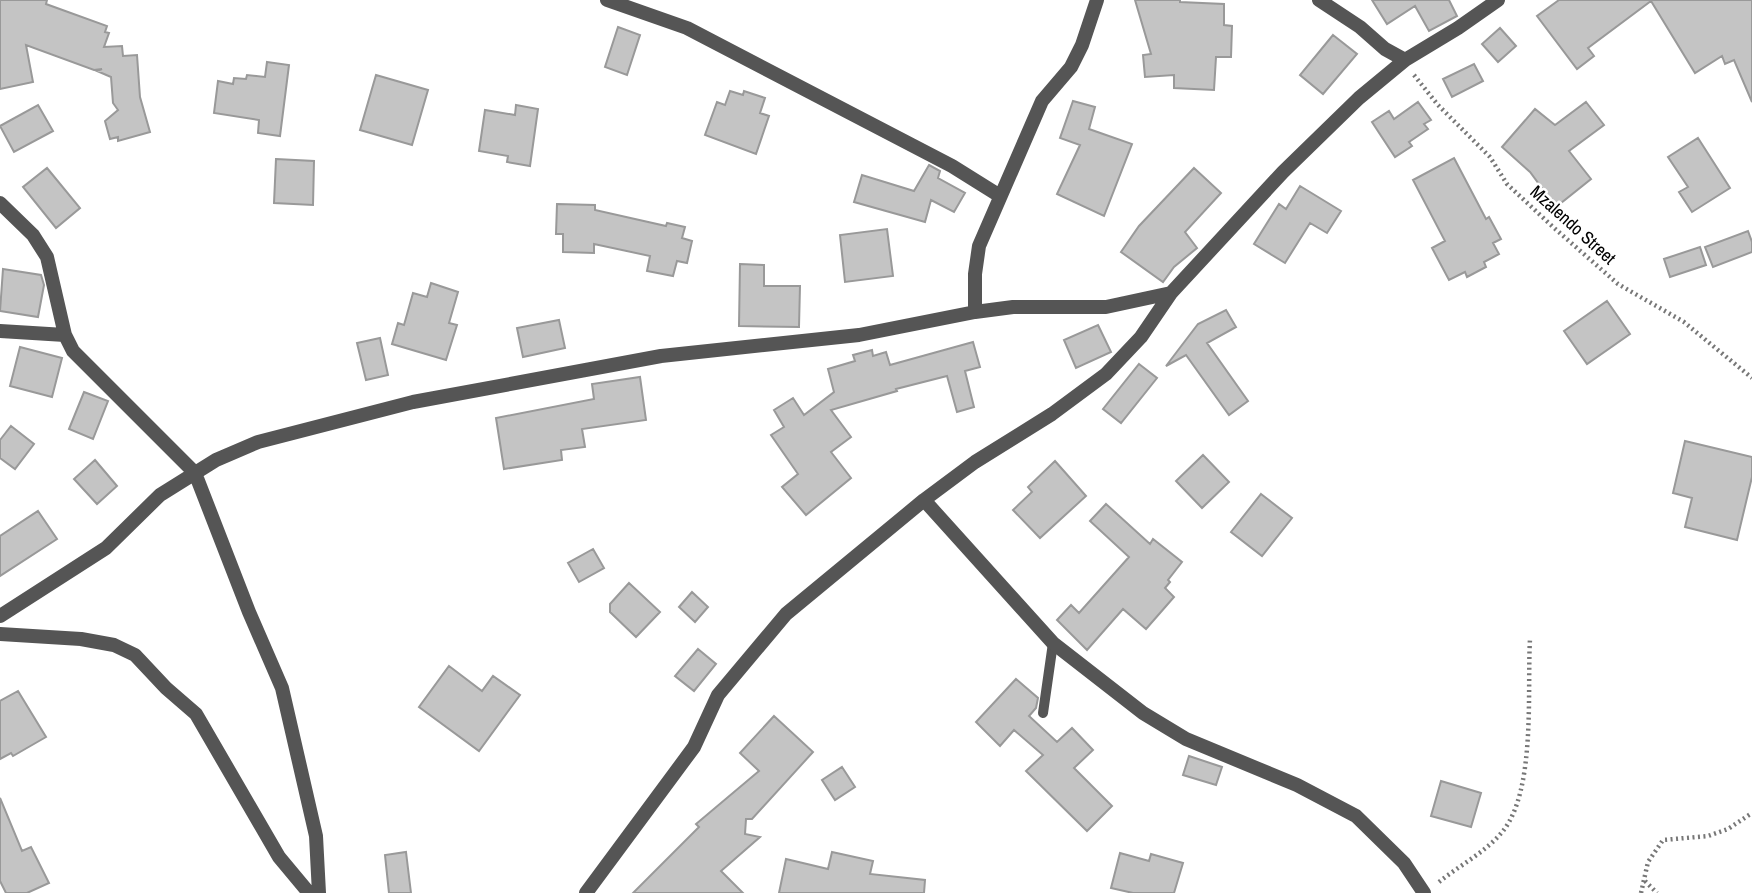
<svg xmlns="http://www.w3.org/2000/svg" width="1752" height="893" viewBox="0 0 1752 893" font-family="'Archivo Narrow',sans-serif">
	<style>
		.building { fill: #c4c4c4; stroke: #999; stroke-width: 2 }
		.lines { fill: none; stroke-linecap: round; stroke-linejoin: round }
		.path { stroke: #777; stroke-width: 4.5; stroke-dasharray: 2 3.5; stroke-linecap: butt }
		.service { stroke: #555; stroke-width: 10 }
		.minor { stroke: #555; stroke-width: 14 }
		.labels { text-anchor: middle; stroke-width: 5; stroke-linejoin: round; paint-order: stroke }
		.street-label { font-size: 18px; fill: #000; stroke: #fff }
	</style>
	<rect width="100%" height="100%" fill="#fff"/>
	<path class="building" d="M0,0H47L46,4L107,26L105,32L109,33L104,47L122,46L123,56L137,55L140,97L150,132L118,141V137L110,139L105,121L118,110L113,103L111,77L97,71L102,69L94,70L26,45L33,82L0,89Z
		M1135,0H1180V2L1224,4V25L1232,26L1231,57H1216L1214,90L1174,88V75L1145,77L1143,55L1151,54Z
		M1372,0H1449L1457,16L1429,31L1415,6L1387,24Z
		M1559,0H1752V102L1734,60L1725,64L1722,56L1695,73L1651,1L1588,48L1594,56L1577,69L1537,16Z
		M618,27L640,35L627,75L605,67Z
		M1500,28L1516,46L1498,62L1482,44Z
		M1333,35L1357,54L1323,94L1300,75Z
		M267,62L289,65L280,136L258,133L259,120L214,113L218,81L233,84L234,78L246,79L247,75L265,77Z
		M1474,64L1483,81L1452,97L1443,79Z
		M376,75L428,90L412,145L360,130Z
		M730,91L743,95L744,91L765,98L760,113L769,116L756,154L705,135L717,102L725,105Z
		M1073,101L1095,107L1089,129L1132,144L1104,216L1057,194L1080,145L1060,138Z
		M1418,102L1431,120L1424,124L1428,129L1409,142L1412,146L1395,157L1372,122L1389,111L1394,119Z
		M1586,102L1604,125L1569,151L1591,179L1556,207L1530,172L1502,147L1535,109L1555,125Z
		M38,105L53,131L14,152L0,126Z
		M516,105L538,109L530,166L507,162L508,156L479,151L485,110L515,115Z
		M1698,138L1730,188L1692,212L1679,192L1688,187L1668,157Z
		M1454,158L1486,219L1489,217L1501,239L1493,243L1499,254L1484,262L1486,267L1467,277L1465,272L1449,280L1432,248L1445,241L1413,180Z
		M276,159L314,161L313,205L274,203Z
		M929,165L940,171L938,178L965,193L954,212L931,200L925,222L854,202L862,175L914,191Z
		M47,168L80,208L56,228L23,187Z
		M1194,168L1221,193L1185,232L1197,248L1174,267L1163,282L1121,252L1139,226Z
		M1300,186L1341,211L1327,233L1310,223L1285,263L1254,244L1279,204L1286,209Z
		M557,204L595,205V210L666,226L667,223L685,227L682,238L692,241L687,263L677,261L673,276L647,271L650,256L594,244V253L563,252V234H556Z
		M887,229L893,276L845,282L840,235Z
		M1748,231L1752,242V252L1713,267L1705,247Z
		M1700,247L1706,265L1670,277L1664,259Z
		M740,264L764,265V286H800L799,327L739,326Z
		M3,269L41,275L44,285L38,317L0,311Z
		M431,283L458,292L449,323L457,325L446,360L392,344L398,323L404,325L413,293L427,297Z
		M1607,301L1630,334L1587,364L1564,331Z
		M1226,310L1236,327L1207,343L1248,401L1229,415L1186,355L1166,366L1198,324Z
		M559,320L565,348L523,357L517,328Z
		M1098,325L1111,352L1076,368L1064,340Z
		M380,338L388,375L366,380L357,343Z
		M973,342L980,367L965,371L974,407L957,412L947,376L896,389L897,391L831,410L851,437L831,452L851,478L806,515L782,487L798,474L771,435L784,427L774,410L793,398L804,415L834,392L828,369L855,361L853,355L872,350L873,356L886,352L890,365Z
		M20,347L62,358L52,397L10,386Z
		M1139,364L1157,378L1121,423L1103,409Z
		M640,377L646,420L582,429L585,447L561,450L562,460L504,469L496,418L594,399L592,384Z
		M84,392L108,401L93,439L69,429Z
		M11,426L34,444L15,469L0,458V440Z
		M1685,441L1752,457V477L1737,540L1685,527L1692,498L1673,493Z
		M1203,455L1229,482L1202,508L1176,481Z
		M95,460L117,486L97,504L74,479Z
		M1055,461L1086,496L1040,538L1013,510L1032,492L1028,487Z
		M1261,494L1292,518L1262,556L1231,532Z
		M1106,504L1150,544L1153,539L1182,562L1168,580L1170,582L1165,588L1174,597L1146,629L1123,609L1087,650L1057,620L1071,605L1079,613L1129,557L1090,521Z
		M38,511L57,539L0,576V536Z
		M593,549L604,568L579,582L568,563Z
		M629,583L660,612L636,637L610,612V604Z
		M692,592L708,607L695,622L679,607Z
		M698,649L716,664L694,691L675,676Z
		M449,666L482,691L493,676L520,695L479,751L419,707Z
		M1016,679L1038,698L1036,708L1029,716L1057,742L1072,728L1093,750L1074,768L1112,806L1087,831L1026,771L1043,755L1014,730L1000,746L976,722Z
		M18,691L46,737L13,756L11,753L0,759V701Z
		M774,716L813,752L752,819H746L745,834L760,837L721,871L743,893H633L699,827L696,824L759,771L740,753Z
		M1189,756L1222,767L1216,785L1183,775Z
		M842,767L855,787L835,800L822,780Z
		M1441,781L1481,793L1471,827L1431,816Z
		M0,798L22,851L31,847L49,883L27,893H6L0,881Z
		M406,852L411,893H389L385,855Z
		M832,852L873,861L870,874L925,880L924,893H779L786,859L828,869Z
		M1120,853L1149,861L1151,854L1183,863L1174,893H1133L1111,888Z"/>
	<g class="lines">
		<path class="path" d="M1414,75L1438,105L1490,157L1507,184L1553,227L1618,284L1684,322L1752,378
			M1645,881L1657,893
			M1439,882C1460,865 1486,852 1503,831C1536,789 1527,691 1530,639
			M1641,893L1648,862L1663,840L1708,836L1728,829L1752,813"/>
		<path class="service" d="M1043,713L1053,643"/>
		<path class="minor" d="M607,0L687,28L952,166L1000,196
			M1319,0L1360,27L1385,49L1405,60
			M0,203L33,235L47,257L65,335L73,351L195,473L249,612L282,688L316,836L319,893
			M975,312V274L979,246L1042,101L1071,67L1082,45L1097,0
			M0,331L65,335
			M924,500L1053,643L1143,713L1186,739L1297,785L1356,816L1404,863L1424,893
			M0,616L106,548L160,495L216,460L258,442L413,402L661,356L859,335L975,312L1013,307H1106L1171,293
			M0,634L81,639L114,645L135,655L166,688L196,714L279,857L309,893
			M586,893L694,747L718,695L786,614L924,500L975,462L1052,414L1106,374L1141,337L1171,293L1283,172L1359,98L1405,60L1458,28L1498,0"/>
	</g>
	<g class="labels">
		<g class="street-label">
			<text transform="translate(1573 225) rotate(42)" y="6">Mzalendo Street</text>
		</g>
	</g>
</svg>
